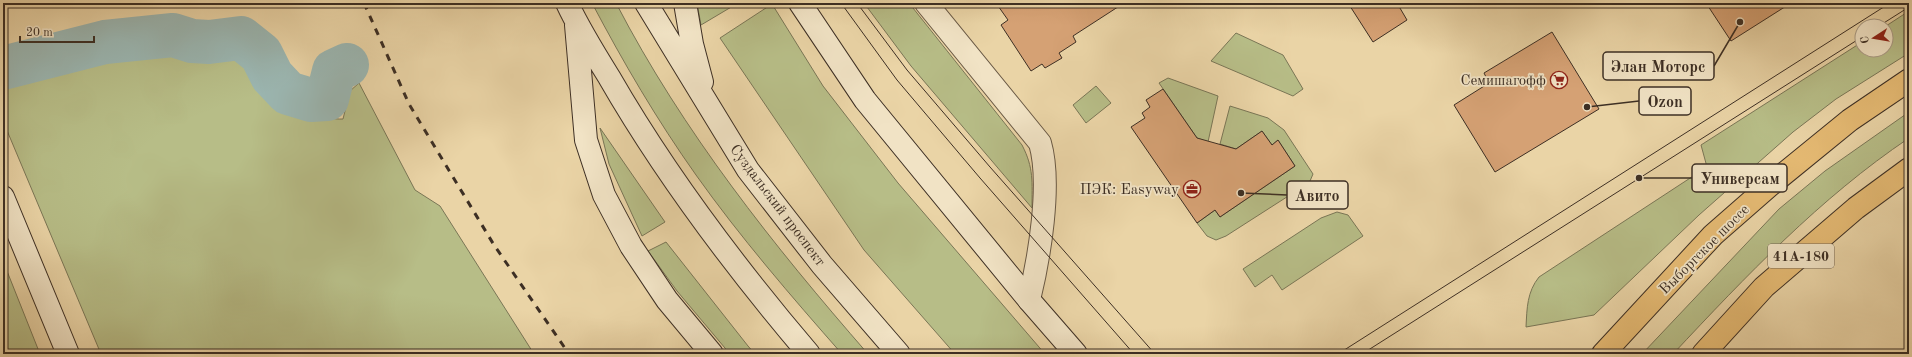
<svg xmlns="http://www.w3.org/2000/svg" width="1912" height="357" viewBox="0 0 1912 357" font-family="'Old Standard TT',serif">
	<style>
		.green { fill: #b7bd87; stroke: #7a7656 }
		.water { fill: #9bb6b1; stroke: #758079 }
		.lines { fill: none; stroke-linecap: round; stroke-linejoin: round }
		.river { stroke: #9bb6b1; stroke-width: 44 }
		.building { fill: #d5a174; stroke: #3d2f24 }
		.street-casing { stroke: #685844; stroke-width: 24 }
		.secondary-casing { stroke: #3d2f24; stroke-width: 24 }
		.primary-casing { stroke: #3d2f24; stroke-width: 24 }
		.street { stroke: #f1e3c5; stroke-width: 22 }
		.secondary { stroke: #f1e3c5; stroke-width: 22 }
		.primary { stroke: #e5ba73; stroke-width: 22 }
		.tram { stroke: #3d2f24; stroke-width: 1 }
		.rail { stroke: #3d2f24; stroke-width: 3; stroke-dasharray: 7 7; stroke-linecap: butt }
		.labels { text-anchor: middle; stroke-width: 3.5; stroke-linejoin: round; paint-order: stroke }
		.shield { fill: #f1e3c5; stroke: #736554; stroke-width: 1 }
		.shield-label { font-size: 14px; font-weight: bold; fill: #3d2f24 }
		.poi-label { font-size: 15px; fill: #3d2f24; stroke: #f1e3c5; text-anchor: end }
		.street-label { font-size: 15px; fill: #3d2f24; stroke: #f1e3c5 }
		.leader { fill: none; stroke: #3d2f24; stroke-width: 1.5 }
		.callout-dot { fill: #3d2f24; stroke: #f1e3c5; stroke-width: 1.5 }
		.callout { fill: #f1e3c5; stroke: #3d2f24; stroke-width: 1.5 }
		.callout-label { font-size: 16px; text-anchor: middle; font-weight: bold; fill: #3d2f24 }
	</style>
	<rect width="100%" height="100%" fill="#ead4a6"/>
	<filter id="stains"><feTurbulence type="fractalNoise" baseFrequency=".005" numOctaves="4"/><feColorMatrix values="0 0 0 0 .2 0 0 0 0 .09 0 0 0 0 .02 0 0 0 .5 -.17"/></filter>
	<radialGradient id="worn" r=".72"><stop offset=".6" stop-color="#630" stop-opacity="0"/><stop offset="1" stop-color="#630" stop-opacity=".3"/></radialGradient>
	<path class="green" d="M592,3H616C683,132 773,245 868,354H842C791,296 740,237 696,175C657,120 623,62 592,3Z
		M697,3H738L701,25Z
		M864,3H909L1022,145C1034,168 1032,182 1032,208L911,66Z
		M772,4L823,86L898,183L1045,354H955L864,250L720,38Z
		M1909,11V53L1836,99L1793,132L1699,215L1594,315L1526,327C1527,308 1527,292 1539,277L1707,167L1701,145L1862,42V50H1886V26Z
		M1236,33L1283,55L1303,89L1293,96L1211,61Z
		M169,43L192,50L250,59C260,70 270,86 279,96C293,109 325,120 343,119L350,91L359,83L415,190L440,206L534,354H101L3,121V82L88,56L126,53Z
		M1168,78L1218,96L1208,142L1197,138L1159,83Z
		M1096,86L1111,103L1086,123L1073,105Z
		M1230,106L1268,118L1284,130L1313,174L1310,181L1304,186L1226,236L1216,240L1207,236L1197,223L1215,210L1220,217L1295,166L1278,140L1272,145L1262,131L1236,149L1220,144Z
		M1909,112V138C1820,198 1746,276 1673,354H1642L1779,209L1825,171Z
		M600,128L665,222L642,236L609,164Z
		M1337,212L1348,215L1363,236L1282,290L1272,275L1255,287L1243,269L1321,218Z
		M666,242L748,346L755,354H730L677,291L648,251Z
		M3,261L40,354H3Z"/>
	<path class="water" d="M345,61L349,69L337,78V99L325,104L311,100L315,94L324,92L327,71L330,64Z"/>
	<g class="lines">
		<path class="river" d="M3,68L105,42L173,35L192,41L209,42L241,38L261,54L272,76L288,93L311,100L327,99L334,71L347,65"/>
	</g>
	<path class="building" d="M996,3H1124L1073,36L1076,42L1059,53L1062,58L1045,68L1042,64L1031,71L1001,25L1008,20Z
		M1348,3H1397L1407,20L1373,42Z
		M1706,3H1791L1731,41Z
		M1552,32L1599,109L1495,172L1454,105L1489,83L1484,73Z
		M1163,89L1197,138L1236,149L1262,131L1272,145L1278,140L1295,166L1220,217L1215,210L1197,223L1131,127L1145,118L1142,113L1150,107L1146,100Z"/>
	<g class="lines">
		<defs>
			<path id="street" d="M926,3L1040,143C1052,184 1039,259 1029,300"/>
			<path id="secondary" d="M567,3C579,29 594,53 609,77C666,176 735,267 809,354
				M646,3L748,170L822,265L899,354
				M685,3L692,44L702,82
				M800,3L865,100L1029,300L1076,354
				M576,25L586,140L604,195L631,246L667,300L712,354
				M3,197L68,354"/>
			<path id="primary" d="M1603,354L1713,235L1769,186L1850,120L1909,80
				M1703,354L1764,287L1856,208L1909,169"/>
		</defs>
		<use href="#street" class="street-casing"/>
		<use href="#secondary" class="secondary-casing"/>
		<use href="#primary" class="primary-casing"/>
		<use href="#street" class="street"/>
		<use href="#secondary" class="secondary"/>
		<use href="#primary" class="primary"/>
		<path class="tram" d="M841,3L897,80L980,178L1134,354
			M857,3L907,70L990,167L1155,354
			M1879,26L1909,7
			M1338,354L1890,3
			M1362,354L1862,37"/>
		<path class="rail" d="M364,3L409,104L494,245L569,354"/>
	</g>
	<defs>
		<symbol id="supermarket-ring" viewBox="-11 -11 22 22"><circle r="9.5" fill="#f1e3c5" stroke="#8f2418" stroke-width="1.5"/><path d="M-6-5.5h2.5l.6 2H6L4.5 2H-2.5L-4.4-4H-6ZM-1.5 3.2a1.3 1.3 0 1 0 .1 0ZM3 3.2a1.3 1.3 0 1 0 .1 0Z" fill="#8f2418"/></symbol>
		<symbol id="office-ring" viewBox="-11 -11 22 22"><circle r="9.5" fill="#f1e3c5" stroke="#8f2418" stroke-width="1.5"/><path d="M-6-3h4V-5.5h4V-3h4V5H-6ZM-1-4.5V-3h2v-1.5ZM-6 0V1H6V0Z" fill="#8f2418"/></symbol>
	</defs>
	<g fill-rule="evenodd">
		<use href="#supermarket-ring" x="1549" y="70" width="20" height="20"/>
		<use href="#office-ring" x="1182" y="179" width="20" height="20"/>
	</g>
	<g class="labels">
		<rect class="shield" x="1768" y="244" width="66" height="24" rx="3"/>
		<g class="shield-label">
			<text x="1801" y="261">41А-180</text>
		</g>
		<g class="poi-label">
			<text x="1546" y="85">Семишагофф</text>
			<text x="1179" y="194">ПЭК: Easyway</text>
		</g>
		<g class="street-label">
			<text transform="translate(778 205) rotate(53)" y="5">Суздальский проспект</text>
			<text transform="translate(1704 249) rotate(-45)" y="5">Выборгское шоссе</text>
		</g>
	</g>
	<path class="leader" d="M1740 22L1714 66M1587 107L1639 101M1639 178L1692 178M1241 193L1287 195"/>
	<g class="callout-dot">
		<circle cx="1740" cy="22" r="4"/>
		<circle cx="1587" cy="107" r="4"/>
		<circle cx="1639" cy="178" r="4"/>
		<circle cx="1241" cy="193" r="4"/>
	</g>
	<g class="callout">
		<rect x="1603" y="52" width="111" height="28" rx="4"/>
		<rect x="1639" y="87" width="52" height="28" rx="4"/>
		<rect x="1692" y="164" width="95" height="28" rx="4"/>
		<rect x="1287" y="181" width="61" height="28" rx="4"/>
	</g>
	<g class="callout-label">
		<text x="1658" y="72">Элан Моторс</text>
		<text x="1665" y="107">Ozon</text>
		<text x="1740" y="184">Универсам</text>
		<text x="1317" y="201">Авито</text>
	</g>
	<rect width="1912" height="357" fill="none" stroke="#ead4a6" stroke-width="16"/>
	<rect x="4" y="4" width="1904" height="349" fill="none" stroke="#3d2f24" stroke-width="2"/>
	<rect x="8" y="8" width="1896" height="341" fill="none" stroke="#3d2f24"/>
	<g transform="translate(1874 38) rotate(258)"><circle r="19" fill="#f1e3c5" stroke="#a99b85"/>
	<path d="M0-3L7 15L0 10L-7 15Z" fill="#8f2418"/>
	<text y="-6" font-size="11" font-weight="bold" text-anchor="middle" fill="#3d2f24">С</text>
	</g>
	<path d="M20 36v6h74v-6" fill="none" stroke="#3d2f24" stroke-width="2"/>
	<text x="26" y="36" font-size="12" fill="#3d2f24" stroke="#f1e3c5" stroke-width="3" paint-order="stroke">20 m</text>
	<rect width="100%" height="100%" filter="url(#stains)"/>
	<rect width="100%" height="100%" fill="url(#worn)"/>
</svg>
